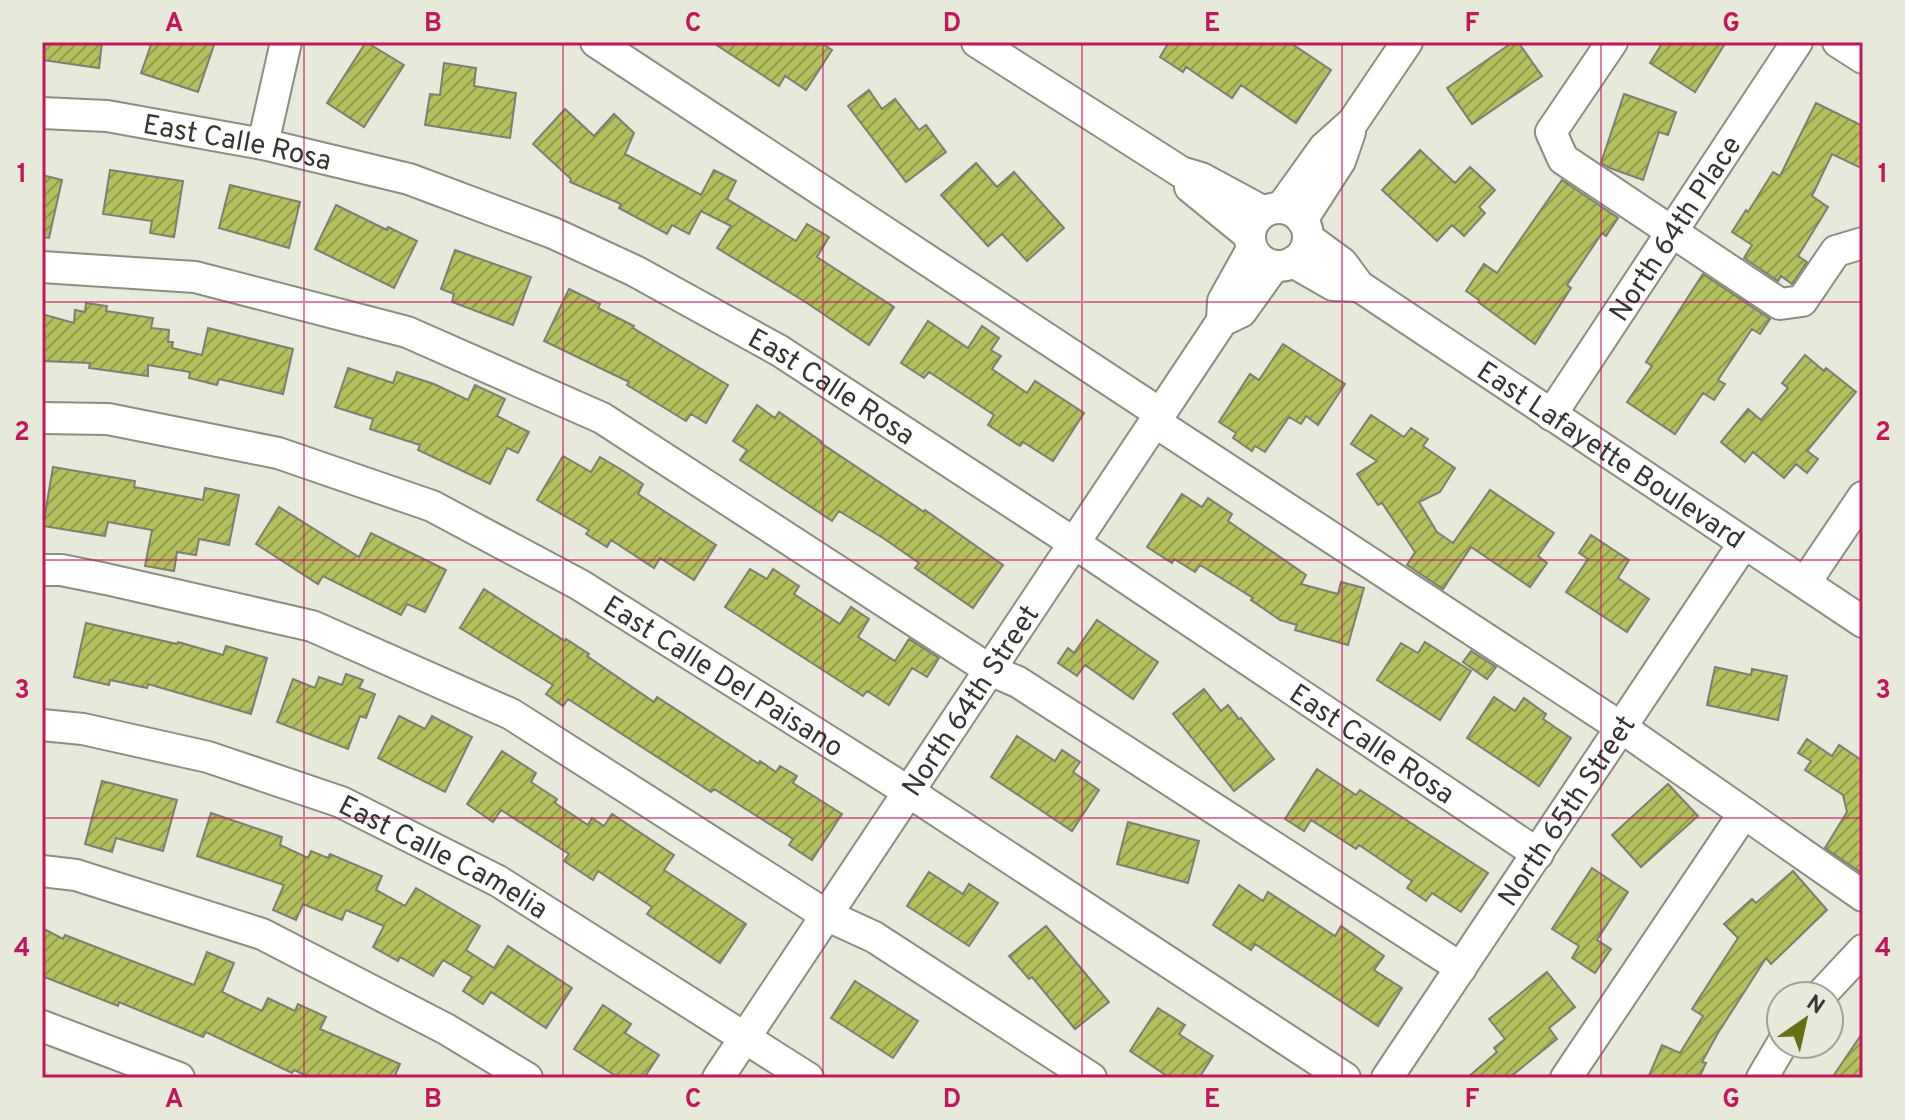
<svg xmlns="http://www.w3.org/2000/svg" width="1905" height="1120" viewBox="0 0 1905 1120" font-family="Overpass,sans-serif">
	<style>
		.building { fill: url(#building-hatch); stroke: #7d7f72; stroke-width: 2 }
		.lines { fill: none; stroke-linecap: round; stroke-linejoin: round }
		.minor-casing { stroke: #8c8e80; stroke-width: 34 }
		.minor { stroke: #fff; stroke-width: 30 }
		.grid { fill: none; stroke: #c2185b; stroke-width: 2; stroke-opacity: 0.55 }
		.labels { text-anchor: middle; stroke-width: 6; stroke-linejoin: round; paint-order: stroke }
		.street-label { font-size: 28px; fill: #363731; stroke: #e7e9da }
		.neatline { fill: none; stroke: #c2185b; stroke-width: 3 }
		.grid-label { font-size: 26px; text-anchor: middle; font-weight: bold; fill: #c2185b }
	</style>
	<defs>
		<pattern id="building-hatch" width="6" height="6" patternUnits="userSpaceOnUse" patternTransform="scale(2)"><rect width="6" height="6" fill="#b4bf5d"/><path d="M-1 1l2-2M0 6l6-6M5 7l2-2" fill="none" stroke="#939c4d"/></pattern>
	</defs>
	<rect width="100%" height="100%" fill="#e7e9da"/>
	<path class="building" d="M42,42H102L99,68L42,60Z
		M152,42H215L198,92L141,73Z
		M366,42L404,65L364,127L327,103Z
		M712,42H820L832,50L806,90L785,76L779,86Z
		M1169,42H1289L1331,70L1296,123L1241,85L1232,98L1186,67L1183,72L1160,57Z
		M1513,42H1518L1542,76L1472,124L1447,88Z
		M1663,42H1726L1695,92L1650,63Z
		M444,63L476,68L474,86L516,93L510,138L425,125L430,94L440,95Z
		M869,90L882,109L895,99L919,130L926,125L946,152L906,182L848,106Z
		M1624,94L1676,112L1668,135L1659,132L1643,180L1610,168L1601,163Z
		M1816,103L1863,126V169L1832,154L1812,196L1828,207L1798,256L1807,262L1792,284L1781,276L1778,281L1744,258L1752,245L1732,232L1746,210L1748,212L1773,172L1780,176Z
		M565,109L594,136L614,114L634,133L625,154L701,195L714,170L736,181L727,199L796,241L807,224L829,237L817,257L894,307L869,345L807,303L717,248L731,226L701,211L689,234L672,225L667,234L619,208L621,204L570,182L571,179L533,144Z
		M1420,150L1455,183L1470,167L1495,190L1479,207L1485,213L1464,236L1452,225L1437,241L1382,190Z
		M976,163L997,187L1014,172L1064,228L1027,261L1002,234L988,246L941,195Z
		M110,170L183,181L174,237L150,233L152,221L103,214Z
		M42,175L62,180L49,238L42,237Z
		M1562,180L1618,218L1606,236L1602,233L1567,285L1571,288L1535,344L1478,302L1479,300L1466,291L1484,264L1497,273Z
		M230,185L300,202L289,248L219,228Z
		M336,205L387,230L388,227L417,241L394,288L315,249Z
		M455,250L531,277L513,325L452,302L454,294L441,289Z
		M1703,274L1770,319L1760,334L1752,329L1718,380L1725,384L1714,400L1703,393L1675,434L1627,402L1652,366L1646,362Z
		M569,289L600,304L598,308L634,326L633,328L728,385L706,423L691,414L686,421L627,385L629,382L544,341Z
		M86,303L107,306L106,311L153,318L151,328L169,330L168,342H173L172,348L202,355L208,328L293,349L283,394L219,379L217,385L189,378L190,372L148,365V376L89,368L90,363L42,361V314L74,323L75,310L85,312Z
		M928,321L968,348L982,326L999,338L991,350L1001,356L992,369L1027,393L1035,381L1084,413L1053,461L1023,442L1020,446L988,425L994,415L929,372L924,378L901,363Z
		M1283,344L1345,384L1318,425L1306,416L1301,424L1289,417L1265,452L1255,446L1252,451L1233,438L1236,433L1219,422L1250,374L1259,380Z
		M1805,355L1824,371L1826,368L1856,392L1807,451L1818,459L1807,473L1796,464L1784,478L1753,452L1745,462L1721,442L1748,409L1761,420L1788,388L1782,383Z
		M348,368L393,383L397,372L434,384L468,400L475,385L505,399L497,416L529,432L518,453L507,448L490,484L418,450L420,445L370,429L373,419L335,407Z
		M757,405L775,418L779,412L822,442L821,443L924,512L925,510L1003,565L973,608L915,568L919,563L883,538L839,511L832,521L740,460L747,450L733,441Z
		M1371,415L1404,437L1411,428L1428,439L1423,446L1455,468L1440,492L1419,502L1437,532L1453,543L1490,490L1554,533L1538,556L1547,563L1530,587L1471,547L1443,589L1407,565L1415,552L1382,503L1378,505L1357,474L1377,461L1351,444Z
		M563,456L591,472L600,457L622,470L643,484L638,494L716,545L694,580L660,558L654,568L611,540L607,547L586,534L589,530L537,500Z
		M53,467L135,481L134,487L203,500L205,488L239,495L229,545L199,539L196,555L177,552L174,571L145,566L152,530L108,522L105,536L43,526Z
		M1182,494L1202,507L1208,498L1232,514L1228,521L1306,575L1301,584L1338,594L1341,582L1364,588L1348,645L1295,630L1297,625L1280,620L1251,600L1253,598L1200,565L1195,572L1174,559L1172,563L1147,547Z
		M279,507L359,557L371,533L446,570L425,612L407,604L401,615L323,576L318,584L256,544Z
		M1591,535L1629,560L1618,578L1649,599L1627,632L1566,592L1588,559L1579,553Z
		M750,569L767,579L773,569L799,586L794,594L840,624L851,607L869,619L858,637L895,661L909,639L939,658L927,677L912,668L889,705L867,691L863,696L725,607Z
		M484,589L565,641L566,639L589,654L587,656L654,702L657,697L759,764L760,761L776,772L780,766L797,776L793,783L842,814L812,860L789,845L793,839L714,789L711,792L568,699L563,706L546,694L553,685L460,628Z
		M1097,620L1158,662L1133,699L1085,665L1077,676L1058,663L1068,648L1074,653Z
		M86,623L177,644L178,642L223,655L226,646L267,658L251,714L148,684L147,688L110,680L109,685L74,677Z
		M1425,642L1471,671L1440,720L1377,680L1401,643L1418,653Z
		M1471,651L1496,667L1487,679L1463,662Z
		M1715,667L1751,675L1752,669L1787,676L1778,720L1707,705Z
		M346,674L363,680L359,688L375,694L366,718L360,716L348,749L277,722L293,679L315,688L319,677L342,685Z
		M1204,689L1221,711L1228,705L1239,719L1241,718L1274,759L1234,791L1173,714Z
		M1494,697L1515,711L1524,698L1546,714L1543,719L1571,738L1539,786L1467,738Z
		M399,716L425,729L432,716L472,737L445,792L378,758Z
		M1017,736L1055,761L1062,750L1080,762L1073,772L1099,790L1072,831L991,777Z
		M1807,739L1832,756L1839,745L1863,761V874L1825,848L1847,812L1843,795L1805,770L1811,761L1798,753Z
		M502,751L536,773L531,782L557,799L555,803L588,825L592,818L604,826L612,814L674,855L664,870L746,924L720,963L647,914L652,907L598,871L593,880L564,861L569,854L501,810L493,822L467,804Z
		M1317,769L1356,795L1360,790L1488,873L1461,912L1432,893L1426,901L1407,888L1412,881L1359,845L1356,849L1311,820L1304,831L1285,819Z
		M102,781L177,800L163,851L116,838L112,852L85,844Z
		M1668,784L1698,816L1641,867L1612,835Z
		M211,813L282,837L280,845L308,858L311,851L328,858L330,854L382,876L376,890L405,906L416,888L480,926L466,950L494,968L508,946L572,988L546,1028L491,992L483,1004L463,991L472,977L443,960L433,976L400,957L398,961L373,947L384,926L346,910L342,920L303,904L296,920L273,910L284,885L197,856Z
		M1128,822L1199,841L1188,883L1117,864Z
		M1592,868L1628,892L1597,940L1611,949L1595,973L1572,958L1579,946L1552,929Z
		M1793,871L1827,910L1771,964L1766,958L1718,1033L1702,1062L1706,1063L1699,1078H1648L1662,1045L1680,1053L1703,1016L1692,1009L1738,938L1724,924L1752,899L1756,903Z
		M929,872L963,894L969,884L998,903L969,946L907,906Z
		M1239,885L1263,901L1268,892L1335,936L1341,926L1384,956L1374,970L1402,988L1378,1026L1255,944L1251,950L1213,925Z
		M1046,926L1109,1002L1075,1029L1032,977L1029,979L1009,956Z
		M42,928L63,939L65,935L194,985L207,952L234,963L222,992L262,1011L268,998L295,1011L298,1004L326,1017L320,1029L400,1064L394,1078H312L294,1070L292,1073L206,1032L203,1037L119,1002L118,1006L42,976Z
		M1547,972L1575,1007L1549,1028L1557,1039L1509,1078H1467L1497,1052L1494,1048L1505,1039L1489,1019Z
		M855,981L918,1021L893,1058L831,1018Z
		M603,1005L631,1024L625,1033L659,1055L644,1078H619L574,1049Z
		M1158,1008L1185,1025L1179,1034L1213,1056L1199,1078H1170L1130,1051Z
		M1863,1032V1078H1832Z"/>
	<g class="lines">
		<defs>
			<g id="minor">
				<path d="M596,42L1161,414"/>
				<path d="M977,42L1181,172L1201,178L1264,212"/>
				<path d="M1612,42L1551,132L1563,159L1780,304L1802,301L1836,251L1863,243"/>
				<path d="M1838,42L1863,58"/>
				<path id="s1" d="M42,113L107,116L263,144L409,179L553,233L635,271L780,351L1074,543L1538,854"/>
				<path d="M263,144L286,42"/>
				<path d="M1190,187L1250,236"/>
				<circle cx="1279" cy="237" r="29"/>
				<path d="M1281,208L1324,148L1353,122L1407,42"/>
				<path d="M1302,220L1340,161L1350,132"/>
				<path id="s2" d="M1308,238L1342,263L1359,286L1863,622"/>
				<path d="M1293,262L1333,285L1359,286"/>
				<path d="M42,267L195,277L407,332L602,418L990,670L1018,682L1461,968"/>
				<path d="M1222,321L1223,301L1252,249"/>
				<path id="s3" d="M1551,415L1797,42"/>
				<path id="s4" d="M42,418L108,419L278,453L432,506L580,585L909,792L1345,1078"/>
				<path d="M1155,422L1622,728L1863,896"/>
				<path d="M42,570H61L106,579L312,626L511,714L826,915L874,937L1091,1078"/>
				<path d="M1805,583L1863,497"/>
				<path id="s5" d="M42,725L83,729L208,757L341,802L498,881L808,1078"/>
				<path d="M42,871L76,875L262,934L446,1029L527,1078"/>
				<path d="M1820,996L1863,950"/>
				<path d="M42,1026L179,1078"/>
				<path id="s6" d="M718,1078L1222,321L1241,312L1274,266"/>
				<path id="s7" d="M1387,1078L1744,543"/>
				<path d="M1566,1078L1744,813"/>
				<path d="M1762,1078L1782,1044"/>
			</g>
		</defs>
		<use href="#minor" class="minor-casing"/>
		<use href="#minor" class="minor"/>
	</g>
	<path class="grid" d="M304,42V1078M563,42V1078M823,42V1078M1082,42V1078M1342,42V1078M1601,42V1078M42,302H1863M42,560H1863M42,818H1863"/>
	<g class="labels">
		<g class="street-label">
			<text dy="10" stroke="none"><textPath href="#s1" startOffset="198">East Calle Rosa</textPath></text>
			<text dy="10" stroke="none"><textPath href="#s3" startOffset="224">North 64th Place</textPath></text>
			<text dy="10" stroke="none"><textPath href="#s1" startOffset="846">East Calle Rosa</textPath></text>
			<text dy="10" stroke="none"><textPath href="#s2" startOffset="374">East Lafayette Boulevard</textPath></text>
			<text dy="10" stroke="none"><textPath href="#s4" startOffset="740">East Calle Del Paisano</textPath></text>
			<text dy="10" stroke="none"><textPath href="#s6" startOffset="454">North 64th Street</textPath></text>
			<text dy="10" stroke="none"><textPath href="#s1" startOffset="1494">East Calle Rosa</textPath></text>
			<text dy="10" stroke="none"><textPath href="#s7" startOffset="322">North 65th Street</textPath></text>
			<text dy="10" stroke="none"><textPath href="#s5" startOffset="426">East Calle Camelia</textPath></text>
		</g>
	</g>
	<rect width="1905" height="1120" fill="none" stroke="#e7e9da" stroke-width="88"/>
	<g transform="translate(1805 1020) rotate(34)"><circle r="38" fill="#e7e9da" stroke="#a0a296" stroke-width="2"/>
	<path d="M0-6L14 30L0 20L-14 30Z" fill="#676e15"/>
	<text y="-12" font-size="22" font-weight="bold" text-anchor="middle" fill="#363731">N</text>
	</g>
	<rect x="44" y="44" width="1817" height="1032" class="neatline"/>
	<g class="grid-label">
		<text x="174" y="31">A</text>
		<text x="433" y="31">B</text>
		<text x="693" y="31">C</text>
		<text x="952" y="31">D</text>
		<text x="1212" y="31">E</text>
		<text x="1472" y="31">F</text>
		<text x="1731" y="31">G</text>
		<text x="22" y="182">1</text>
		<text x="1883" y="182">1</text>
		<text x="22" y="440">2</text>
		<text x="1883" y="440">2</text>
		<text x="22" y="698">3</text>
		<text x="1883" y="698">3</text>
		<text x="22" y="956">4</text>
		<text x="1883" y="956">4</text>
		<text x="174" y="1107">A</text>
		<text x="433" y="1107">B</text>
		<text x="693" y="1107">C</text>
		<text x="952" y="1107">D</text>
		<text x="1212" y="1107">E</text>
		<text x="1472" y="1107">F</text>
		<text x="1731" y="1107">G</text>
	</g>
</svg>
